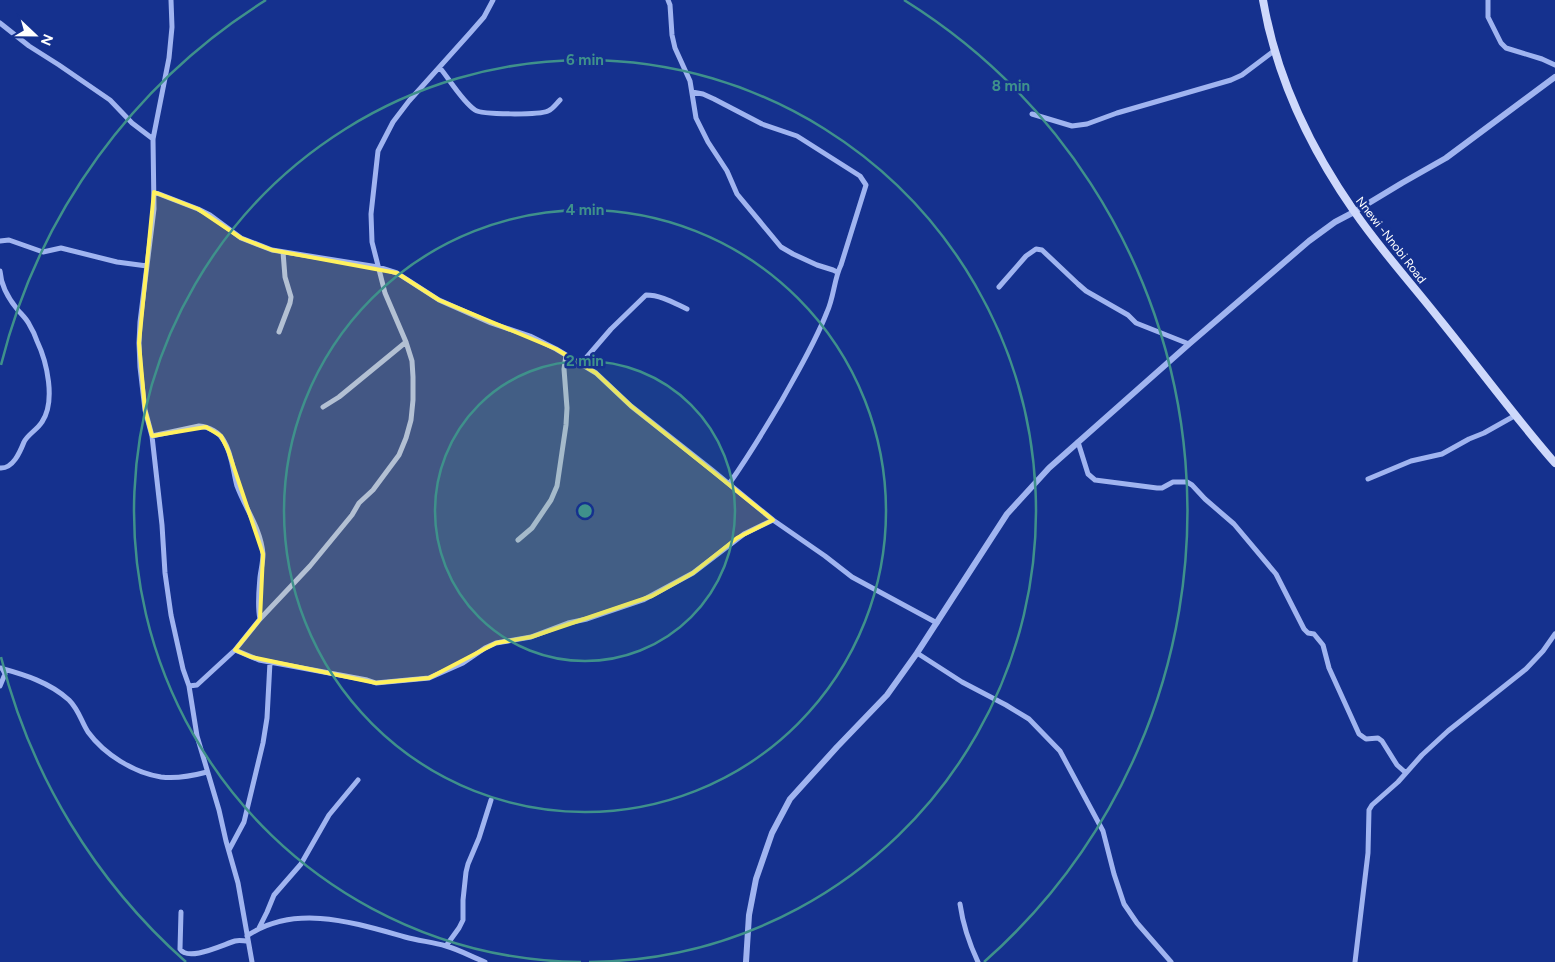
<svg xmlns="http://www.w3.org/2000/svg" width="1555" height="962" viewBox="0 0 1555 962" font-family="Figtree,sans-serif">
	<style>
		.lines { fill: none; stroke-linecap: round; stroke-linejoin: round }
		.minor { stroke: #a0b4f0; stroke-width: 5 }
		.tertiary { stroke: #a0b4f0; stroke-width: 6 }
		.secondary { stroke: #ced8fb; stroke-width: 8 }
		.marked { fill: #fff15f; fill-opacity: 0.2; stroke: #fff15f; stroke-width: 4; stroke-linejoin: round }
		.ring { fill: none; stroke: #3f918b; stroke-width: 2.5 }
		.labels { text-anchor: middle; stroke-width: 5; stroke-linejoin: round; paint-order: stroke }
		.street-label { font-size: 12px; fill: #fff; stroke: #15318e }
		.centre { fill: #3f918b; stroke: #15318e; stroke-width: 2.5 }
		.ring-label { font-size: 15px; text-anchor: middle; font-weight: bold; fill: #3f918b; stroke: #15318e; stroke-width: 5; stroke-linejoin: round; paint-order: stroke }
	</style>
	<rect width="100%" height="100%" fill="#15318e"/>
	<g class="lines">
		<path class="minor" d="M171,0L172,27L169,58L153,139L154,209L140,322L139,343L140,367L145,410L152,436L162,525L165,573L171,615L183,669L189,686L197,736L219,810L226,841L238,883L252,962
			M668,0L670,5L672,35L675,48L690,81L696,118L708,142L727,171L737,194L781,247L793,254L817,265L833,270L837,272
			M1488,0V17L1501,43L1506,48L1542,59L1555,65
			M0,23L29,46L59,65L110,100L132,123L153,139
			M440,68C450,80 462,101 475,110C482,115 539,115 548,111C553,109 556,104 560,100
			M692,92L703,94L714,99L762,124L797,136L860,176L866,185L841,265C834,279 834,297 827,312C815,343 798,371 782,400C765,429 748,457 729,484
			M1032,114L1072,126L1087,124L1117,113L1231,80L1242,75L1275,50
			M154,192L198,209L210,215L241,238L272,250L378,267L397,273L439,300L491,323L530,336L556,349L596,373L631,406L712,470L773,520L825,556L852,577L937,623
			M0,241L9,240L43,252L61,248L117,262L147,266
			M0,271C1,285 8,298 17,309C21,314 26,318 29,324C32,329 35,335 37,341C47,362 56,401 42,422C37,430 28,434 24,442C20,452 13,469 0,468
			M999,287L1026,256L1036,249L1042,250L1078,284L1086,291L1128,315L1136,323L1189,344
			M279,332L290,303L291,297L285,277L283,252
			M579,362L586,358L611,329L646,295C661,295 674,303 687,309
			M323,407L339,397L406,342
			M152,436L199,426C209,427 219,432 224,441C232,454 233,471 237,486C245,508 261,529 263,554C263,562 261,569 260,577C259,591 257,605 260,619
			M1078,442L1088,474L1095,480L1157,488H1162L1173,482H1187L1192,485L1205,499L1234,524L1276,574L1304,629L1308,633L1314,634L1323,645L1329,668L1359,734L1366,739L1378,738L1382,741L1397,765L1406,773
			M1368,479L1411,461L1442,454L1469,439L1484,433L1516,415
			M518,540L532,528L551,500L557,486L566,425L567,408L564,369L566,355
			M235,650L259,660L367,680L376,683L429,678L463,663L485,648L496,643L531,637L568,623L587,619L643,600L693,573L744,534L773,520
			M917,653L962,682L1006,705L1029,719L1060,751L1103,831L1114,874L1124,904L1137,923L1171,962
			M0,668C25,675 49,682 69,700C79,710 81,721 88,732C104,754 134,773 161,777C177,779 192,776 207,772
			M0,686L5,674L2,668
			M189,686L197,685L235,650L260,619L310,566L352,515L359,503L373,490L399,455L406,438L411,420L413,400V377L412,361L406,342L385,293L372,242L371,214L378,151L393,122L409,101L470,33L484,17L493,0
			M229,850L244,822L263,743L267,718L270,662
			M960,904C963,925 969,943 978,962
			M181,912L180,949C188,962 222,945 235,941C239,940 244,941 247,941
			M259,928L267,912L274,895L301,864L329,815L358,780
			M247,936C295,903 355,923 405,937C419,941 433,942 446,946C460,950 472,957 485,962
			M446,946L459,928L463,920V900L466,872L468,864L479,838L491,800
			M1355,962L1368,853L1369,810L1372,805L1398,782L1422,755L1448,731L1526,669L1543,651L1555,634"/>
		<path class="tertiary" d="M746,962L749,915L756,879L772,833L790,799L837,747L887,695L917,653L1007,514L1049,468L1189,344L1309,241L1335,222L1354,212L1402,183L1446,158L1555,77"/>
		<path class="secondary" d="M1263,0C1276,76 1310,148 1354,211C1380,249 1412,284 1441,321C1479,368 1515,417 1555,463"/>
	</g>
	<path class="marked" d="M154,192L198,209L241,238L272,250L397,273L439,300L556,349L596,373L631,406L773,520L737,538L693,573L652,596L531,637L496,643L429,678L376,683L251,657L235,650L260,619L263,554L228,450L221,436L206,427L152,436L145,410L139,343Z"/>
	<circle cx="585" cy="511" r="150" fill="#3f918b" fill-opacity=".12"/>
	<g class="ring">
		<circle cx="585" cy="511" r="150"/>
		<circle cx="585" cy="511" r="301"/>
		<path d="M581 962A451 451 0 1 1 589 962"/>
		<path d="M186 962A602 602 0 0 1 1 657M1 365A602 602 0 0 1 266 0M904 0A602 602 0 0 1 984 962"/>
	</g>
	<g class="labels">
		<g class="street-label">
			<text transform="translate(1391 240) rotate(52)" y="4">Nnewi -Nnobi Road</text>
		</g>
	</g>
	<circle cx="585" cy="511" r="8" class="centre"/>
	<g class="ring-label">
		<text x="585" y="65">6 min</text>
		<text x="1011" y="91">8 min</text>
		<text x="585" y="215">4 min</text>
		<text x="585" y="366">2 min</text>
	</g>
	<g transform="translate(35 35) rotate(112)" stroke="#15318e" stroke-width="4" paint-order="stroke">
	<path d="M0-4L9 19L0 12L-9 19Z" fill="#ffffff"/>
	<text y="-8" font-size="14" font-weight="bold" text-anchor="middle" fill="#ffffff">N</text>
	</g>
</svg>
